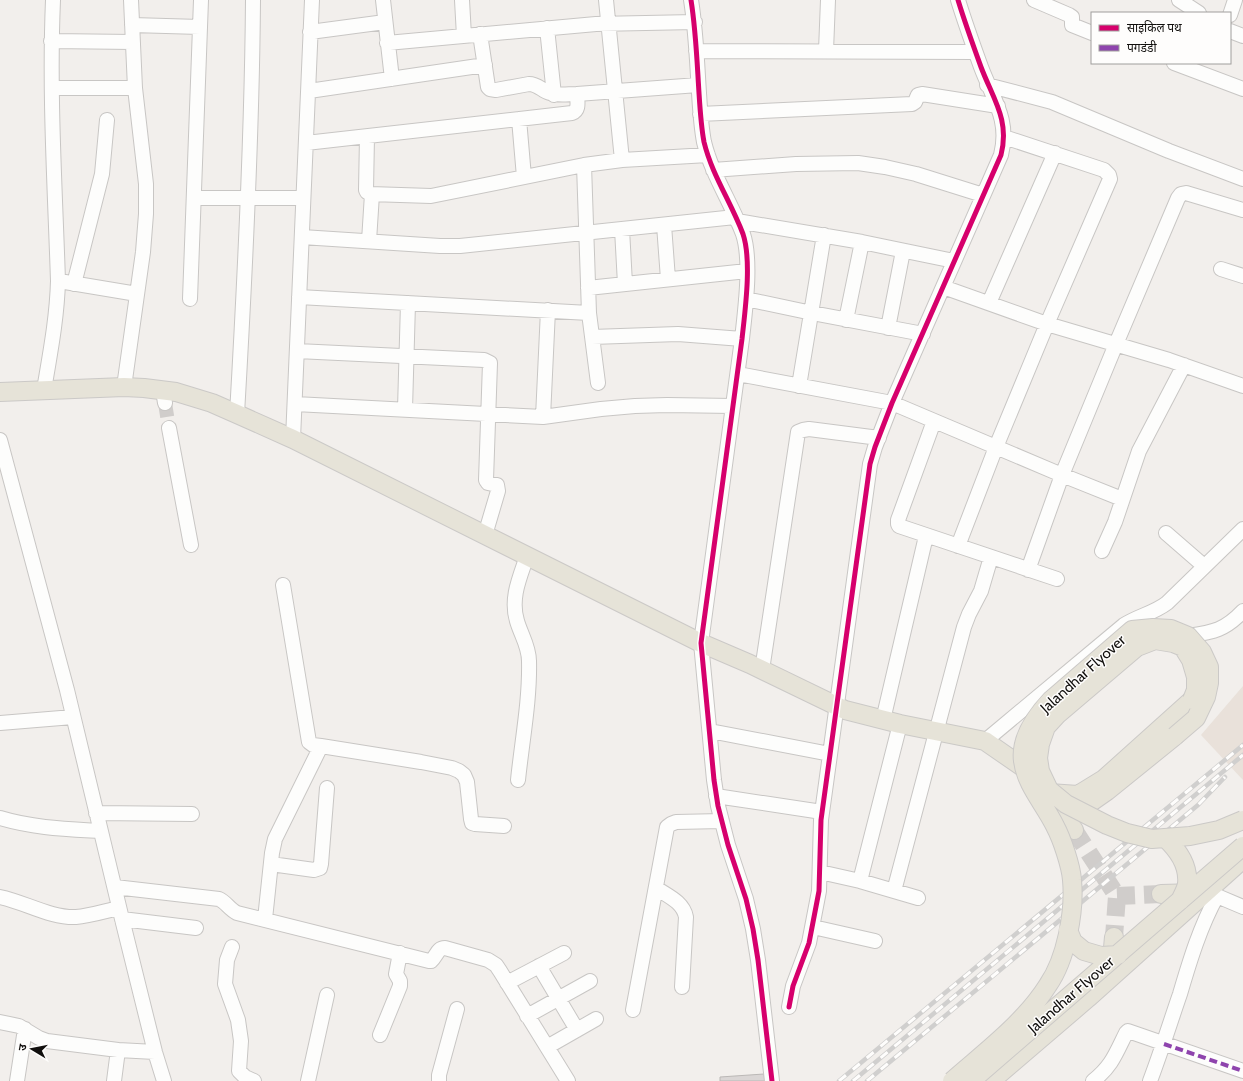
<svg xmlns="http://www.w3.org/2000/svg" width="1243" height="1081" viewBox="0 0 1243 1081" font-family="Cabin,'Noto Sans Devanagari',sans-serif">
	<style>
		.built { fill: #e9e1da }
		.building { fill: #dad6d5; stroke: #bbb8b6 }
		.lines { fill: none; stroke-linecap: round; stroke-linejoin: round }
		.minor-tunnel { stroke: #d0cdcb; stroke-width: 14; stroke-dasharray: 14 7; stroke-linecap: butt }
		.major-tunnel { stroke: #d0cdcb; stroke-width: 18; stroke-dasharray: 18 9; stroke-linecap: butt }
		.minor-casing { stroke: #c8c6c4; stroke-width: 16 }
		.major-casing { stroke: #cbc9c7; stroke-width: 20 }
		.minor { stroke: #fdfdfc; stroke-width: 14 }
		.major { stroke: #e6e3d8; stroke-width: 18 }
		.rail-casing { stroke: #d0cfce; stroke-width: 4.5 }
		.rail { stroke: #fefdfc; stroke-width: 3; stroke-dasharray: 9; stroke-linecap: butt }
		.major-bridge-casing { stroke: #cbc9c7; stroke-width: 20; stroke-linecap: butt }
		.major-bridge { stroke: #e6e3d8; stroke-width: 18 }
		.quiet { stroke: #8e44ad; stroke-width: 4; stroke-dasharray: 8 4; stroke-linecap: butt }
		.cycleway-casing { stroke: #fefdfc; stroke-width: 8 }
		.cycleway { stroke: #d6006c; stroke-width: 5 }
		.labels { text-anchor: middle; stroke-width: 3; stroke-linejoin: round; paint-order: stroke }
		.street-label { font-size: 15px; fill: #110f0d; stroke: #fefdfc }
	</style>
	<rect width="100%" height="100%" fill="#f2efec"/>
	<path class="built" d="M1243,686V780L1201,735Z"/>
	<path class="building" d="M764,1074L765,1081H720V1077Z"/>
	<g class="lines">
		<path class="minor-tunnel" d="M165,403L169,428"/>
		<path class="major-tunnel" d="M1074,830L1117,896L1114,937
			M1117,896L1161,894"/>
		<defs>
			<path id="minor" d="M383,0L392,79
				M462,0L464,36
				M606,0L622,160
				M691,0C696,31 697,62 699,93C700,109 701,126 704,142C712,175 731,202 743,234C752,261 745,311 742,339L701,643L714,780L718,806L728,845L746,899L753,929L758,960L772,1081
				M1034,0L1069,15L1072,17V25L1092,33
				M1179,0L1199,13
				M1230,15L1235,0
				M132,25L200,27
				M547,28L554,95
				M1230,31L1243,36
				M310,32L385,22
				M480,34L488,87L490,89L496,90L529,84C538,84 542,91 550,93C558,96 568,94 577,94
				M51,41L133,42
				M387,43L596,24L695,22
				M696,51L975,52
				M826,51L828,0
				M1174,63L1243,89
				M987,85L1052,102L1169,151L1243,179
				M52,88H135
				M309,91L485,65
				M700,114L912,104L915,102L918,95L922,94L998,106
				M519,119L524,177
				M367,137L366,190L367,192L370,194L431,196L584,165
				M306,143L572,113C580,110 577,101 577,94L698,85
				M713,170L796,164L858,163L885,167L916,174L983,195
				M195,198H303
				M737,221L862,242L954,261
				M664,225L668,279
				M622,229L625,284
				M302,237L440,246H460L735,217
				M369,241L372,194
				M1221,269L1243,276
				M65,282L137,294
				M74,284L102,174L107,120
				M943,287L1047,324L1169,360L1243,386
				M588,288L747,271
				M299,297L589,313
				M190,299L201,0
				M746,299L812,313L923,334
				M989,303L1055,153
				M846,320L862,242
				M888,328L903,251
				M592,337L678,334L742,339
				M297,351L484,360L490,363L486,480L488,483L497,485L498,491L485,535
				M738,374L892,403L1062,475L1122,499
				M598,383L589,313L584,165L622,160L708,155
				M799,386L824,235
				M124,387L143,252L146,214V184L135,88L131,0
				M44,390C50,354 57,318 58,281C55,188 49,94 53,0
				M163,390L165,403
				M295,404L543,417L601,409L635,406L667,405L733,406
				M405,409L408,303
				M237,414C245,276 252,138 253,0
				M543,417L548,310
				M934,421L898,520V524L899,526L1057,579
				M169,428L191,545
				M293,439L312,0
				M0,440L67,690L122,919L155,1052L164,1081
				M1166,533L1204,566
				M958,546L996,447L1047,324L1110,179L1109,175L1104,170L1004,137
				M1102,551L1115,522L1139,451L1184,365
				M1028,570L1062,475L1116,344L1178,198L1181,194L1186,193L1243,210
				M283,585L309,742L313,745L321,746L421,762L452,768L459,771L464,775L467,782L471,819L472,823L475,824L504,826
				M1188,636C1214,632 1225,630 1243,611
				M762,670L798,432L803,430L809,429L879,438
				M883,720L926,536
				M0,723L73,717
				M710,731L830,754
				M985,741L1124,625C1138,616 1154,613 1167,603L1243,529
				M518,780C522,741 530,700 529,661C529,646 521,635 517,621C510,598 520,577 527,556
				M716,796L822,812
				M96,813L192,814
				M0,818C33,828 66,829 100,831
				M271,864L314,870L320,868L321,864L327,788
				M820,872L860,881L918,898
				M860,881L900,724
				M115,887L219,899C226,902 229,909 237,913L429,961H431C437,956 437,948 445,948L488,960L496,965L500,971L568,1081
				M656,888C668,896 683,902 686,917L682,987
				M894,891L964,627L969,614L981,591L991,557
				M1209,891L1217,896L1243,907
				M0,897C25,902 50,918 76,917C90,916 105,911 119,908
				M122,919L196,928
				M265,919L272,853L275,839L321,746
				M813,927L875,941
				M232,947L227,960L225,984L238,1020L241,1041L239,1071L245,1077L254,1081
				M539,966L577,1030
				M507,983L564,953
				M789,1007L793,986L809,943L819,891L821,820L870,464L875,447L892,403L1001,155C1010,120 993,99 981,67C973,45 965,23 958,0
				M633,1010L667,827L671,824L676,822L722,821
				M527,1016L590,981
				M0,1022L19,1026L39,1038L47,1041L118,1050L155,1052
				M380,1035L400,986V981L396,974L400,953
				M547,1047L596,1019
				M17,1081L25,1029
				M114,1081L118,1050
				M308,1081L327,995
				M439,1081V1075L457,1009
				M1093,1081C1112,1066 1116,1053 1126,1033L1128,1031L1243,1071
				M1150,1081C1161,1052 1170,1023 1180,994C1190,960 1200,927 1217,896"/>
			<path id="major" d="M0,392L124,387L144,388L176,392L212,403L237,414L293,439L701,643L750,664L845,710L900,724L985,741L1034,775L1049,793L1074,830
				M1049,793L1078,795L1104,779L1192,700
				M1066,814L1087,805L1107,791L1175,736
				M1161,894L1197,893
				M1111,970L1114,937
				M991,1081L1088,998L1243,859"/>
		</defs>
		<use href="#minor" class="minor-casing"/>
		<use href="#major" class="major-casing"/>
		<use href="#minor" class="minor"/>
		<use href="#major" class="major"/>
		<defs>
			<path id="rail" d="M839,1081L1243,745
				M853,1081L1243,755
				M867,1081L1198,805L1225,777"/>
		</defs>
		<use href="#rail" class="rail-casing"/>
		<use href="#rail" class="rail"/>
		<defs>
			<path id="major-bridge" d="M1192,700L1196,690V677L1191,660L1183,647L1173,643L1155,640L1137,647L1057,715L1046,727L1040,744L1038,758L1040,771L1049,790L1066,804L1107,825L1127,833L1152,839L1190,836L1219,830L1243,820
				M1165,838C1178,850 1189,865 1187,884C1186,890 1182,896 1180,901
				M1068,930L1073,942L1084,951L1101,956L1118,955
				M952,1081C986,1051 1024,1023 1048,985C1066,959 1075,912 1072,880C1071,866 1062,839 1055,826C1045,805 1026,785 1023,761C1020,738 1036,716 1051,700L1132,630L1153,628L1171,629L1188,636L1202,652L1209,667V683L1206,697L1196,718L1175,736
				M971,1081L1243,846"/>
		</defs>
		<use href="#major-bridge" class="major-bridge-casing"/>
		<use href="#major-bridge" class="major-bridge"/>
		<path class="quiet" d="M1164,1044L1243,1071"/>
		<defs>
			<path id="cycleway" d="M691,0C696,31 697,62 699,93C700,109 701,126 704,142C712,175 731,202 743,234C752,261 745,311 742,339L701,643L714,780L718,806L728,845L746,899L753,929L758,960L772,1081
				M789,1007L793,986L809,943L819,891L821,820L870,464L875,447L892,403L1001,155C1010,120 993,99 981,67C973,45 965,23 958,0"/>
		</defs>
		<use href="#cycleway" class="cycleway-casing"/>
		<use href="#cycleway" class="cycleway"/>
	</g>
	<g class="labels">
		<g class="street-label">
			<text transform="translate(1083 674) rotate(-42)" y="5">Jalandhar Flyover</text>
			<text transform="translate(1071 995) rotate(-41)" y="5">Jalandhar Flyover</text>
		</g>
	</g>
	<rect x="1091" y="12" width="140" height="52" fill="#fefdfc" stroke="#9f9e9c"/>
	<rect x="1099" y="25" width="20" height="6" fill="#d6006c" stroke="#9f9e9c"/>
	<text x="1127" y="32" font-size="12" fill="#110f0d">साइकिल पथ</text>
	<rect x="1099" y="45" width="20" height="6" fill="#8e44ad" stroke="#9f9e9c"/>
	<text x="1127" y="52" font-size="12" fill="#110f0d">पगडंडी</text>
	<g transform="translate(32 1049) rotate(280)" stroke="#fefdfc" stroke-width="3" paint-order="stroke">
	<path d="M0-3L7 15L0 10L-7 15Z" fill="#110f0d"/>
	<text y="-6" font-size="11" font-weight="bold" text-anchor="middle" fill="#110f0d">उ</text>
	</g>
</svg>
